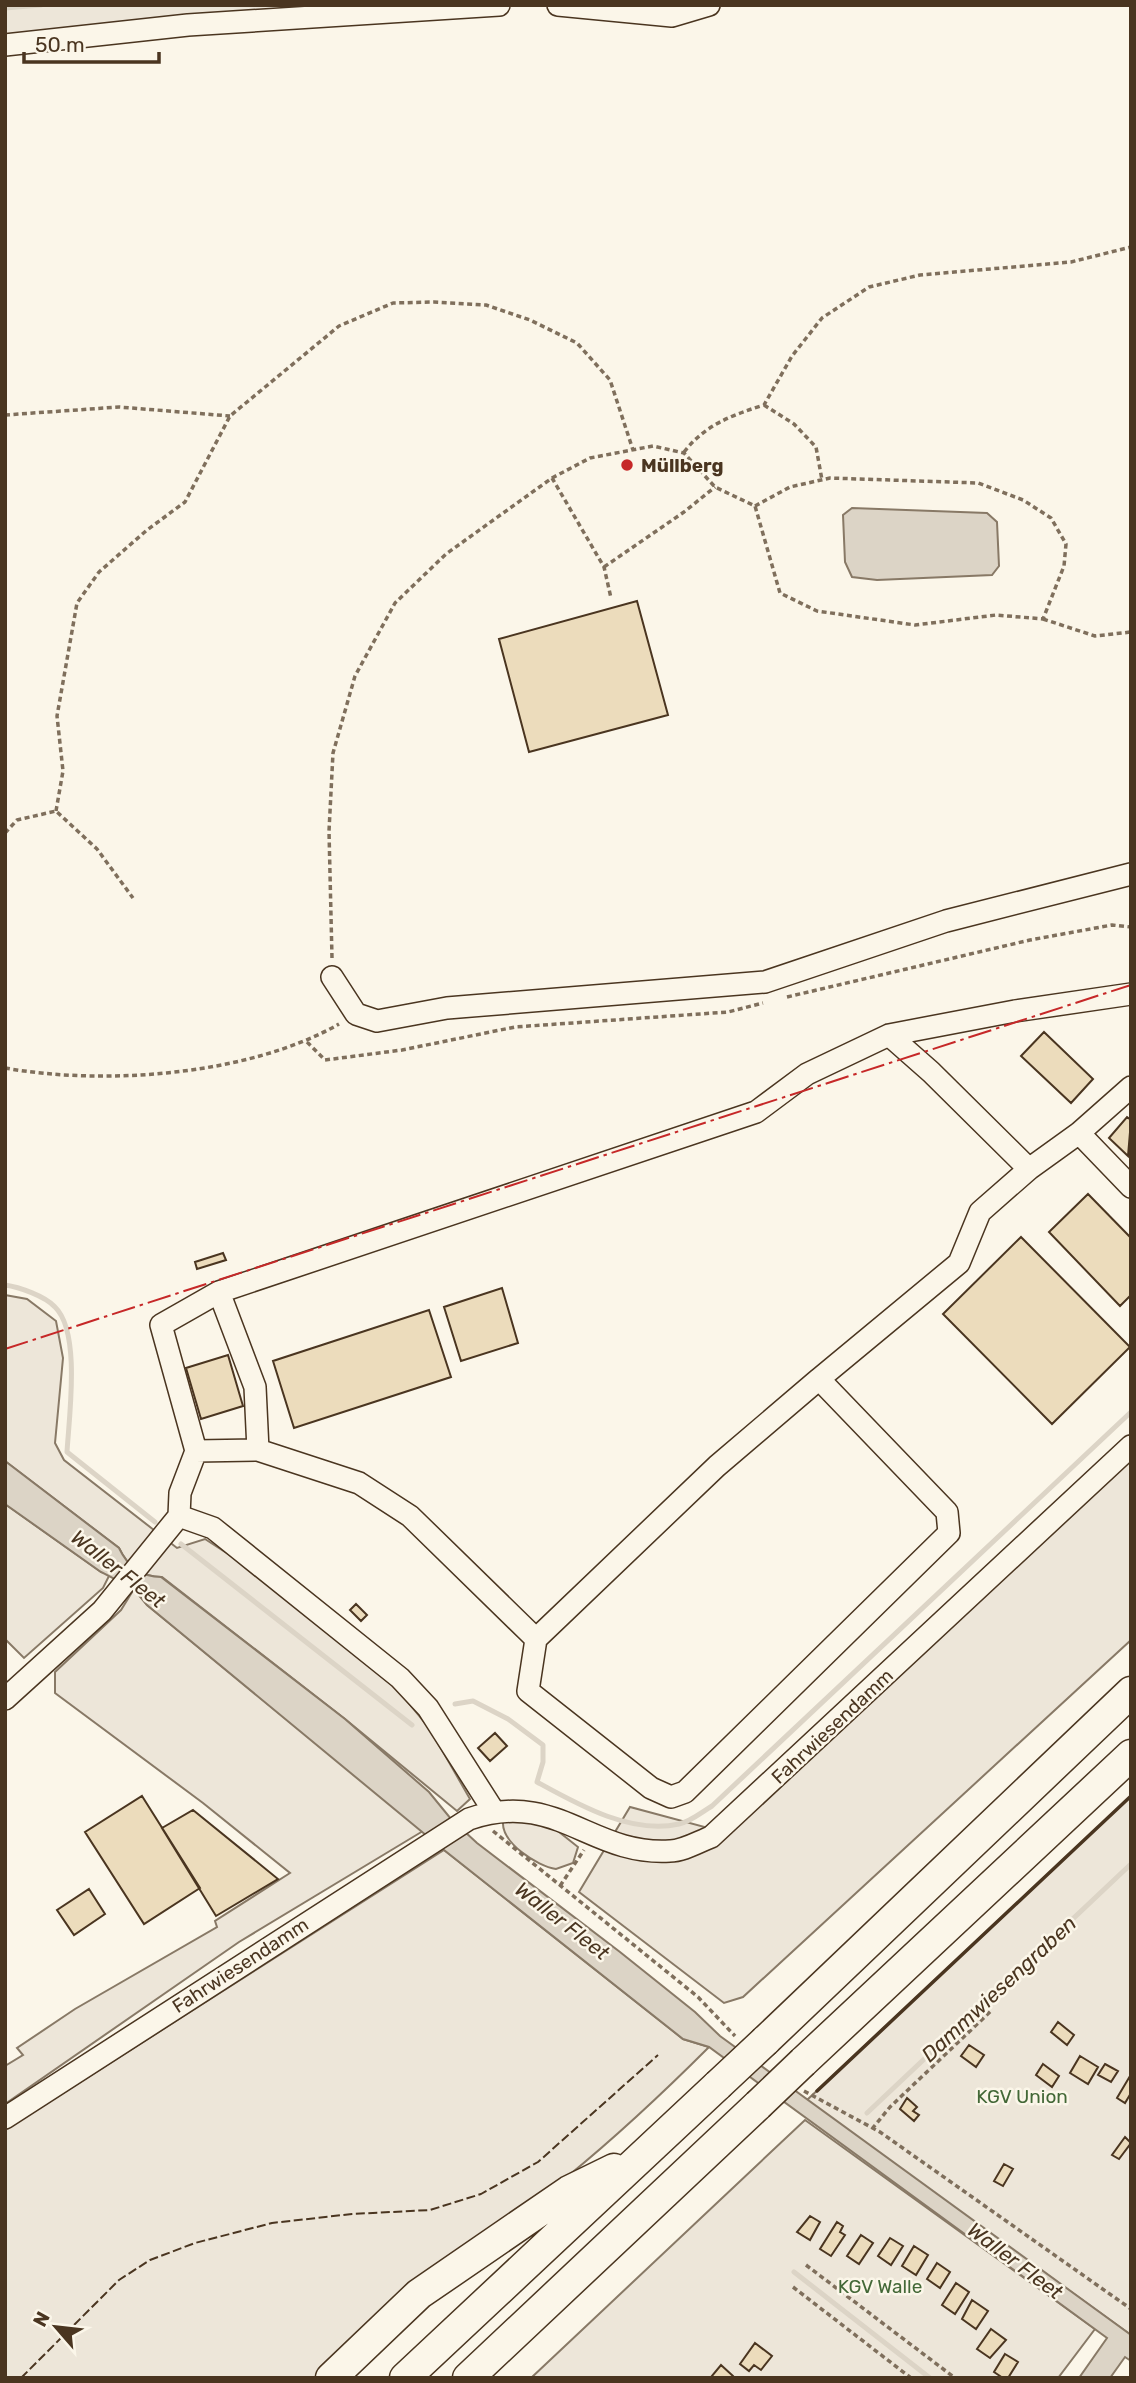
<svg xmlns="http://www.w3.org/2000/svg" width="1136" height="2383" viewBox="0 0 1136 2383" font-family="Rubik,sans-serif">
	<style>
		.green { fill: #ede6d9; stroke: #887966; stroke-width: 2 }
		.water { fill: #dcd4c6; stroke: #887966; stroke-width: 2 }
		.lines { fill: none; stroke-linecap: round; stroke-linejoin: round }
		.stream { stroke: #dcd4c6; stroke-width: 5 }
		.building { fill: #ecdcbc; stroke: #4a3520; stroke-width: 2 }
		.minor-casing { stroke: #4a3520; stroke-width: 24 }
		.highway-casing { stroke: #4a3520; stroke-width: 33 }
		.path { stroke: #7f6f5c; stroke-width: 3.5; stroke-dasharray: 5 3.5; stroke-linecap: butt }
		.minor { stroke: #fbf6e9; stroke-width: 21 }
		.highway { stroke: #fbf6e9; stroke-width: 30 }
		.highway-bridge-casing { stroke: #4a3520; stroke-width: 33; stroke-linecap: butt }
		.highway-bridge { stroke: #fbf6e9; stroke-width: 30 }
		.fence { stroke: #4a3520; stroke-width: 2; stroke-dasharray: 9 3.5; stroke-linecap: butt }
		.wall { stroke: #4a3520; stroke-width: 3.5 }
		.power { stroke: #c62828; stroke-width: 2; stroke-dasharray: 24 5 3.5 5; stroke-linecap: butt }
		.poi-dot { fill: #c62828; stroke: #fbf6e9; stroke-width: 2.5 }
		.labels { text-anchor: middle; stroke-width: 5; stroke-linejoin: round; paint-order: stroke }
		.poi-label { font-size: 19px; font-weight: bold; fill: #4a3520; stroke: #fbf6e9; text-anchor: start }
		.street-label { font-size: 19px; fill: #4a3520; stroke: #fbf6e9 }
		.park-label { font-size: 19px; fill: #436837; stroke: #fbf6e9 }
		.water-label { font-size: 21px; font-style: italic; fill: #4a3520; stroke: #fbf6e9 }
	</style>
	<rect width="100%" height="100%" fill="#fbf6e9"/>
	<path class="green" d="M5,5H317L5,36Z
		M5,1295L27,1299L56,1321L63,1358L55,1443L64,1460L177,1548L205,1539L262,1576L399,1691L430,1729L470,1799L457,1811L345,1719L162,1577C141,1577 128,1567 119,1548L5,1461Z
		M1131,1434V1640L743,1997L724,2003L579,1892L630,1807L708,1828Z
		M5,1504L101,1572L110,1574L103,1588L24,1658L5,1639Z
		M134,1589L147,1605L423,1831L239,1942L5,2104V2066L23,2055L17,2048L75,2009L217,1927L215,1921L290,1873L203,1803L55,1693V1672L121,1610Z
		M1131,1796V2335L806,2101Z
		M508,1817L554,1828L578,1847L573,1863L556,1869C537,1866 501,1843 503,1821Z
		M444,1850L683,2039L709,2047C664,2092 617,2136 568,2176C483,2244 394,2302 315,2378H5V2130Z
		M805,2120L1095,2329L1058,2378H531Z"/>
	<path class="water" d="M852,508L987,513L997,522L999,566L992,575L877,580L852,577L845,562L843,515Z
		M5,1461L119,1548C128,1567 141,1577 161,1577L345,1719L429,1792L451,1819L477,1843L620,1952L695,2012L720,2036L1131,2335V2361L1125,2357L1110,2378H1079L1107,2338L709,2047L683,2039L444,1850L147,1605L134,1589L101,1572L5,1504Z"/>
	<g class="lines">
		<path class="stream" d="M5,8L41,5
			M5,1285C19,1287 45,1296 55,1307C81,1332 69,1417 67,1452L155,1522
			M181,1544L412,1725
			M455,1704L473,1701L508,1719L543,1745V1762L537,1782C577,1804 631,1835 679,1824C690,1822 702,1812 712,1806L1131,1412
			M867,2113L1131,1864
			M794,2272L930,2378"/>
	</g>
	<path class="building" d="M637,601L668,715L529,752L499,639Z
		M1044,1032L1093,1079L1071,1103L1021,1056Z
		M1127,1117L1131,1120L1128,1156L1109,1138Z
		M1088,1194L1131,1238V1295L1120,1306L1049,1232Z
		M1021,1237L1130,1347L1052,1424L943,1314Z
		M223,1253L226,1260L197,1269L195,1262Z
		M502,1288L518,1343L461,1361L444,1307Z
		M429,1310L451,1377L294,1428L273,1361Z
		M228,1355L243,1406L201,1419L186,1368Z
		M356,1604L367,1615L361,1621L350,1610Z
		M495,1733L507,1746L490,1761L478,1748Z
		M142,1796L200,1888L144,1924L85,1832Z
		M193,1810L278,1879L216,1916L162,1828Z
		M89,1889L105,1914L74,1935L57,1910Z
		M1058,2022L1074,2035L1067,2045L1051,2032Z
		M969,2045L984,2055L976,2067L961,2056Z
		M1080,2056L1098,2067L1088,2084L1070,2073Z
		M1043,2064L1059,2076L1052,2087L1036,2075Z
		M1105,2064L1118,2071L1111,2082L1098,2075Z
		M1130,2076L1131,2093L1125,2103L1117,2098Z
		M907,2098L917,2107L913,2111L919,2115L914,2121L900,2109Z
		M1125,2137L1131,2143L1119,2159L1112,2155Z
		M1004,2164L1013,2169L1003,2186L994,2181Z
		M810,2216L820,2222L810,2240L797,2232Z
		M837,2222L843,2226L840,2232L845,2235L831,2256L820,2249Z
		M861,2235L873,2243L859,2264L847,2256Z
		M890,2238L903,2246L891,2265L878,2256Z
		M914,2246L928,2255L916,2275L902,2266Z
		M937,2263L950,2272L940,2288L927,2279Z
		M956,2283L969,2292L955,2314L942,2305Z
		M972,2300L988,2311L976,2329L962,2319Z
		M991,2329L1006,2340L990,2358L977,2349Z
		M755,2343L772,2356L761,2370L754,2365L749,2371L740,2364Z
		M1005,2354L1018,2362L1008,2378H1003L994,2372Z
		M721,2365L733,2376L732,2378L711,2377Z"/>
	<g class="lines">
		<defs>
			<path id="minor" d="M558,5L672,16L709,5
				M5,45L188,25L499,5
				M332,977L356,1014L377,1021L447,1008L765,982L946,921L1131,874
				M889,1035L931,1072L1029,1169L1079,1133L1131,1087
				M1079,1133L1131,1187
				M219,1292L255,1387L258,1450
				M196,1451L258,1450L359,1483L410,1516L536,1639L528,1691L651,1788L671,1797L685,1792L949,1533L947,1512L819,1379L959,1263L980,1212L1029,1169
				M179,1516L180,1493L196,1451L161,1325L219,1292L756,1112L807,1074L889,1035L1015,1011L1131,994
				M536,1639L717,1466L819,1379
				M5,1699L102,1611L179,1516L213,1528L400,1678L428,1708L493,1810
				M5,2118L469,1819C557,1789 590,1856 670,1851C683,1851 698,1842 711,1837L1131,1446"/>
			<path id="highway" d="M765,2041L1131,1692
				M803,2062L1131,1755
				M331,2378L419,2294L569,2191L614,2169
				M405,2378L718,2085
				M468,2378L758,2105"/>
		</defs>
		<use href="#minor" class="minor-casing"/>
		<use href="#highway" class="highway-casing"/>
		<path class="path" d="M764,405L794,424L816,447L822,480
			M5,415L119,407L230,416
			M684,452C705,425 732,415 764,405L792,356L822,318L869,287L920,275L1071,262L1131,247
			M552,478L590,458L653,446L684,453L715,487L755,506L780,593L817,611L915,625L996,615L1043,619L1064,566L1066,544L1051,518L1023,500L978,483L830,478L790,487L755,506
			M604,567L684,512L715,487
			M1043,619L1095,636L1131,632
			M56,811L63,771L57,716L77,603L99,572L147,530L185,502L230,416L339,326L393,303L434,302L486,305L530,320L577,343L610,380L633,450
			M5,833L17,820L56,811L97,849L133,898
			M332,958L329,831L333,753L355,676L395,603L446,554L552,478L604,567L611,598
			M787,997L1030,940L1112,925L1131,927
			M307,1042L325,1060L402,1050L515,1027L728,1012L763,1003
			M5,1068C106,1086 250,1075 339,1024
			M493,1831L698,1997L735,2036
			M560,1886L584,1850
			M804,2091L880,2132L1131,2309
			M872,2129L890,2107L992,2010
			M806,2265L955,2378
			M793,2287L911,2378"/>
		<use href="#minor" class="minor"/>
		<use href="#highway" class="highway"/>
		<defs>
			<path id="highway-bridge" d="M718,2085L765,2041
				M758,2105L803,2062"/>
		</defs>
		<use href="#highway-bridge" class="highway-bridge-casing"/>
		<use href="#highway-bridge" class="highway-bridge"/>
		<path class="fence" d="M21,2378L119,2280L150,2260L195,2243L272,2223L352,2214L430,2210L481,2194L538,2162L658,2055"/>
		<path class="wall" d="M817,2091L1131,1796"/>
		<path class="power" d="M5,1349L1131,985"/>
	</g>
	<circle class="poi-dot" cx="627" cy="465" r="7"/>
	<g class="labels">
		<g class="poi-label">
			<text x="641" y="472">Müllberg</text>
		</g>
		<g class="street-label">
			<text transform="translate(832 1726) rotate(-43)" y="7">Fahrwiesendamm</text>
			<text transform="translate(240 1965) rotate(-33)" y="7">Fahrwiesendamm</text>
		</g>
		<g class="park-label">
			<text x="1022" y="2103">KGV Union</text>
			<text x="880" y="2293">KGV Walle</text>
		</g>
		<g class="water-label">
			<text transform="translate(118 1569) rotate(38)" y="7">Waller Fleet</text>
			<text transform="translate(562 1921) rotate(38)" y="7">Waller Fleet</text>
			<text transform="translate(999 1989) rotate(-43)" y="7">Dammwiesengraben</text>
			<text transform="translate(1015 2261) rotate(37)" y="7">Waller Fleet</text>
		</g>
	</g>
	<rect width="1136" height="2383" fill="none" stroke="#4a3520" stroke-width="14"/>
	<g transform="translate(56 2327) rotate(298)" stroke="#fbf6e9" stroke-width="5" paint-order="stroke">
	<path d="M0-5L12 26L0 18L-12 26Z" fill="#4a3520"/>
	<text y="-10" font-size="19" font-weight="bold" text-anchor="middle" fill="#4a3520">N</text>
	</g>
	<path d="M24 52v10h135v-10" fill="none" stroke="#4a3520" stroke-width="3.5"/>
	<text x="35" y="52" font-size="21" fill="#4a3520" stroke="#fbf6e9" stroke-width="5" paint-order="stroke">50 m</text>
</svg>
